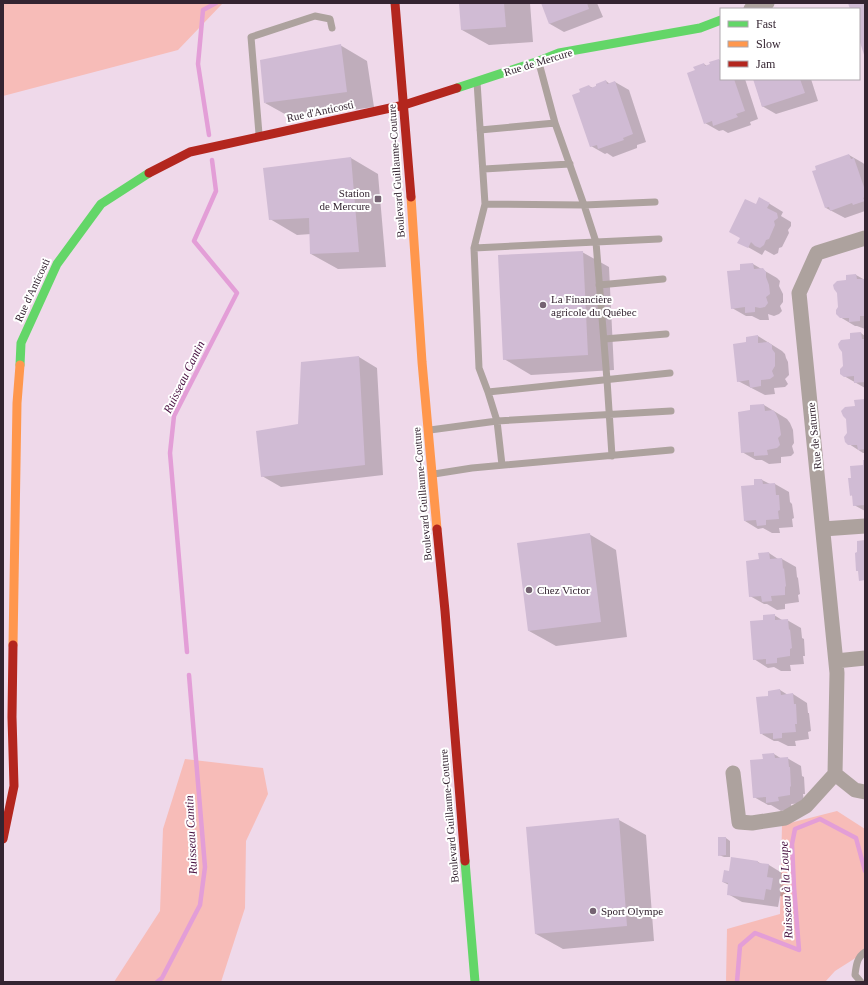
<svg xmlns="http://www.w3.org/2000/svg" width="868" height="985" viewBox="0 0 868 985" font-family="Georgia,serif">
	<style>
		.green { fill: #f7bcb8 }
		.shadow { fill: #0003 }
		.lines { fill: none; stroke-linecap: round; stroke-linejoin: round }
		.stream { stroke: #e39ed7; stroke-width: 4.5 }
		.building { fill: #d0bbd4 }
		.lane { stroke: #ada29e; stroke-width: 7 }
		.street { stroke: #ada29e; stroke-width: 15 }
		.fast { stroke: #63d668; stroke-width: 9 }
		.slow { stroke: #ff974d; stroke-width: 9 }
		.jam { stroke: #b3261e; stroke-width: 9 }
		.poi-dot { fill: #756372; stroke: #fff; stroke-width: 1.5 }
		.labels { text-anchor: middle; stroke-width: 4; stroke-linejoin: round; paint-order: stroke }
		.street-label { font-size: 11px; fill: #342431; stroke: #fff }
		.poi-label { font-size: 11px; fill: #342431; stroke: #fff; text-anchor: start }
		.water-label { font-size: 12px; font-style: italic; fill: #481141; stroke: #fff }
	</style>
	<rect width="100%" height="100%" fill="#efd9ea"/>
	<path class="green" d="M3,3H223L178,50L3,96Z
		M185,759L263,768L268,794L246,841L245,908L221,982H114L160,911L163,829Z
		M837,811L865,829V952L835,971L825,982H726L727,929L780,914L782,825Z"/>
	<path class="shadow" d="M460,3H530L533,42L489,45L462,30Z
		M542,3H597L603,17L564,32L550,24Z
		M340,45L367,61L374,107L292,118L265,103Z
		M719,60L721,62V79H745L758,119L750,122L751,125L728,133L723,130L719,131L705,123L697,71L704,64L707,66Z
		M754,79H811L818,101L776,114L762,106Z
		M606,81L610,84L615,82L629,90L646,142L637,145V148L613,157L607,153L605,154L591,146L582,93L589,86L593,88Z
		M849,155L863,163L865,165V211L845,218L826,208Z
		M351,158L378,174L386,267L338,269L311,254V234L297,235L270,219Z
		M770,204L783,212L781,216L791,222V226L788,230L789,233L782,247L779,248L778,253L774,255L765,250L762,255L739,242L757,205Z
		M582,252L609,267L614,370L531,375L504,359Z
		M753,264L777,278L780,281L779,286L783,294V302L780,306L782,311L779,314L774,316L768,314L769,320H760L752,316H746L732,308L741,271Z
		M856,275L865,280V329L857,326H855L840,317L839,307L847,281Z
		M861,333L865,336V388L844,376V366L851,340Z
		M758,336L782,351L785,354L786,358L788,362L789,375L785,379L788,384L785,387L774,388L775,394L765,395L738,381L748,343Z
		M359,357L377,368L383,475L281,487L262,476L299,424Z
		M865,400V453H863L849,444V433L856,407Z
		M764,405L787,419L790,423L793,430L794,443L792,446L794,453L791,456L781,457V463L769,464L762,460H756L742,452L751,411Z
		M865,461V511L854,505L853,496L851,495L852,479L864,466Z
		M755,480H762L770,484H775L789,492L790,502L792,504L794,518L792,519L793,527L779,528L780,533H772L763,528L758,529L745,521L755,486Z
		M589,534L616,550L627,637L556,646L529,631Z
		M769,553L778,559H782L796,567L797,577L798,578L800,594L798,595L799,602L785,604V609L777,610L767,604H764L750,596L760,560Z
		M774,615L782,620H787L801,628L802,638L804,639L805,656H803L804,664L790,665L791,671H781L774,667L768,668L754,659L764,621Z
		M780,690L788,695L793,694L807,703L808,713H809L811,731L808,732L809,739L795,741L796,746H788L778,741H774L760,733L769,697Z
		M774,754L782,759L787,758L801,766L802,776L804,777L805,794H803L804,803L791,804L792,809L781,811L771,805H768L754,797Z
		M619,820L646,835L654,941L563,949L536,934L527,828Z
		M726,838L730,841V857H724L719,855Z
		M758,862L762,864L769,865L782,873L781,883L787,887L785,897L780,896L778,907L742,902L728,894L729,885L723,882L730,872Z"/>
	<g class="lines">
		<path class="stream" d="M209,135L198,64L203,10L216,3
			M187,652L170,453L174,416L237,293L194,241L216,191L212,160
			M157,982L162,978L200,905L205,867L189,675
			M737,982L740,946L755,933L799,950L794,887L792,844L795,829L820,819L856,838L865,871"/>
	</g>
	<path class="building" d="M459,3H504L506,27L461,30Z
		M541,3H587L589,9L549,24Z
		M848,3H865V58L859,39V9H850Z
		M341,44L347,92L264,103L260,60Z
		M719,59L721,63V79H734L745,111L736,114L738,117L713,126L712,121L704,124L687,73L695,70L693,67L704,63L705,66L710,64L709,62Z
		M753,79H800L805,93L762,107Z
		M606,80L607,84L615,81L633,134L623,138L624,140L598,149L597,145L590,147L572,95L580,92L579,89L589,85L591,88L596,86V84Z
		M849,154L851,159L854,158L865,190V197L863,198L865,201L853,205L852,203L830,211L829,207L825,208L812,171L816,170L815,166Z
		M351,157L359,252L310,254L309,218L269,220L263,168Z
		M759,197L770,203L767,208L777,213L778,218L774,221L775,225L769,239L766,240L764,245L760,248L755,246L751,242L748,248L737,243L740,238L729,232L745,199L756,204Z
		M583,251L588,355L503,360L498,255Z
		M753,263L754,269L763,268L766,272V277L769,285L770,294L766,297L768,303L765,307L760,308L755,307V312L745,313V307L731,309L727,271L740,270V264Z
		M856,274L857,279H865V316H860V321L849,322V318H840L836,314V310L838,307L837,293L834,289L833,285L837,281L846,280V275Z
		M861,332L862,339H865V382L854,383V376L844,377L840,374V369L843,366L842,352L839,348L838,344L841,340L850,339V333Z
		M758,335V343L768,342L772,345V349L775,353V366L772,371L774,376L770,379L761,380V386L750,388L749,380L737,382L733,344L746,342V337Z
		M359,356L365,465L261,477L256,431L298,424L301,362Z
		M865,399V449L858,450L857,445H848L845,442L844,437L847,433L846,419L843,416L841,411L845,407L855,406L854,400Z
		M764,404L765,411L773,410L776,414L779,421L781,435L778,438L780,445L777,448L767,450L768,455L754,456V452L741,453L738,412L750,410V405Z
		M863,460H865V505L853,506L852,495L850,496L848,478H851L850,466L863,465Z
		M754,479H762L763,484L775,483L776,495H779L780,510L778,511L779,519L766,520V525L757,526L756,520L744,521L741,486L754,485Z
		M590,533L601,622L528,631L517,543Z
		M865,540V580L859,581L858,571H856L855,553L857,552V541Z
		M769,552L770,559L782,558L783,569L784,568L786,586L785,587V595L771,596L772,601L762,602L761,596L749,597L746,561L759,559L758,553Z
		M775,614V620L788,619L789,630L790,629L792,648L790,649V656L777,658V663L766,664V659L753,660L750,621L763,620V615Z
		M780,689L781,695L793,693L794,704H796L797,724H795L796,732L782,733V738L773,739V733L760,734L756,697L768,696V691Z
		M774,753L775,758L788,757L789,767H790L791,787L790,786V795L778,797L779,801L766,803V797L753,798L750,760L763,759L762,754Z
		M619,818L627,926L535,934L526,827Z
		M718,837H726V855L718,856Z
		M731,857L758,861V863L769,864L767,877L773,878L771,890L766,889L764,900L727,895L728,883L722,882L724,870L729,871Z"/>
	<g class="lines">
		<path class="lane" d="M539,63L555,123L584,205L655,202
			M477,82L485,204L584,205L596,242L474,248L479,368L488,392
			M480,130L555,123
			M259,134L251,37L315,16L330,19L332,28
			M484,169L570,164
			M474,248L485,204
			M599,285L663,279
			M604,339L666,334
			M430,430L497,421L671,411
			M612,456L607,380L596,242L659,239
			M502,465L497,421L488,392L670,373
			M434,474L472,468L671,450
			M861,982L855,975C856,966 857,957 865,952"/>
		<path class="street" d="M751,9L767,3
			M865,238L817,253L799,293L837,673L835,774L855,790L865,792
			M823,529L865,526
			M836,661L865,658
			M733,773L739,822L752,823L785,818L806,806L835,774"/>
		<path class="fast" d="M457,88L539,61L559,53L700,28L721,20
			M20,365L21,343L57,264L101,204L149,173
			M465,861L475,982"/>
		<path class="slow" d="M411,197L422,362L437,529
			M13,645L17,403L20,365"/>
		<path class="jam" d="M395,3L411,197
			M149,173L190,152L404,105L457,88
			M437,529L445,611L465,861
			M3,839L14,786L12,717L13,645"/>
	</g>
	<g class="poi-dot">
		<rect x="374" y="195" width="8" height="8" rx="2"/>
		<circle cx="543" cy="305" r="4"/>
		<circle cx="529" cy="590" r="4"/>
		<circle cx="593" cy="911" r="4"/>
	</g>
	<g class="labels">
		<g class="street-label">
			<text transform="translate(538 62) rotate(-17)" y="4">Rue de Mercure</text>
			<text transform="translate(320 111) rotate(-12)" y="4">Rue d'Anticosti</text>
			<text transform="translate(396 171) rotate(-94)" y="4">Boulevard Guillaume-Couture</text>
			<text transform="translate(32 290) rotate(-65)" y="4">Rue d'Anticosti</text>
			<text transform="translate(814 436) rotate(-96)" y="4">Rue de Saturne</text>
			<text transform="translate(422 494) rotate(-95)" y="4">Boulevard Guillaume-Couture</text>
			<text transform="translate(449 816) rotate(-95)" y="4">Boulevard Guillaume-Couture</text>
		</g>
		<g class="poi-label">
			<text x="370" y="197" text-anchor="end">Station<tspan x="370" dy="13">de Mercure</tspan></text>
			<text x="551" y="303">La Financière<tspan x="551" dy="13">agricole du Québec</tspan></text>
			<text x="537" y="594">Chez Victor</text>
			<text x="601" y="915">Sport Olympe</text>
		</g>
		<g class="water-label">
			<text transform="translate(184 377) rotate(-64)" y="4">Ruisseau Cantin</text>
			<text transform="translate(191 835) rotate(-93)" y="4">Ruisseau Cantin</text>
			<text transform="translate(786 890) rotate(-93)" y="4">Ruisseau à la Loupe</text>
		</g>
	</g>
	<rect width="868" height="985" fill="none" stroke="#342431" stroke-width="8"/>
	<rect x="720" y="8" width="140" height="72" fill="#ffffff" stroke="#aea7ad"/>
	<rect x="728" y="21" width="20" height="6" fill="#63d668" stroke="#aea7ad"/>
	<text x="756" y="28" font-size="12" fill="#342431">Fast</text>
	<rect x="728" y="41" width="20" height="6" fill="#ff974d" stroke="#aea7ad"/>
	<text x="756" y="48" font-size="12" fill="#342431">Slow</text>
	<rect x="728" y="61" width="20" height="6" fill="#b3261e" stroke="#aea7ad"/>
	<text x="756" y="68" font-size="12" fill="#342431">Jam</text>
</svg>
